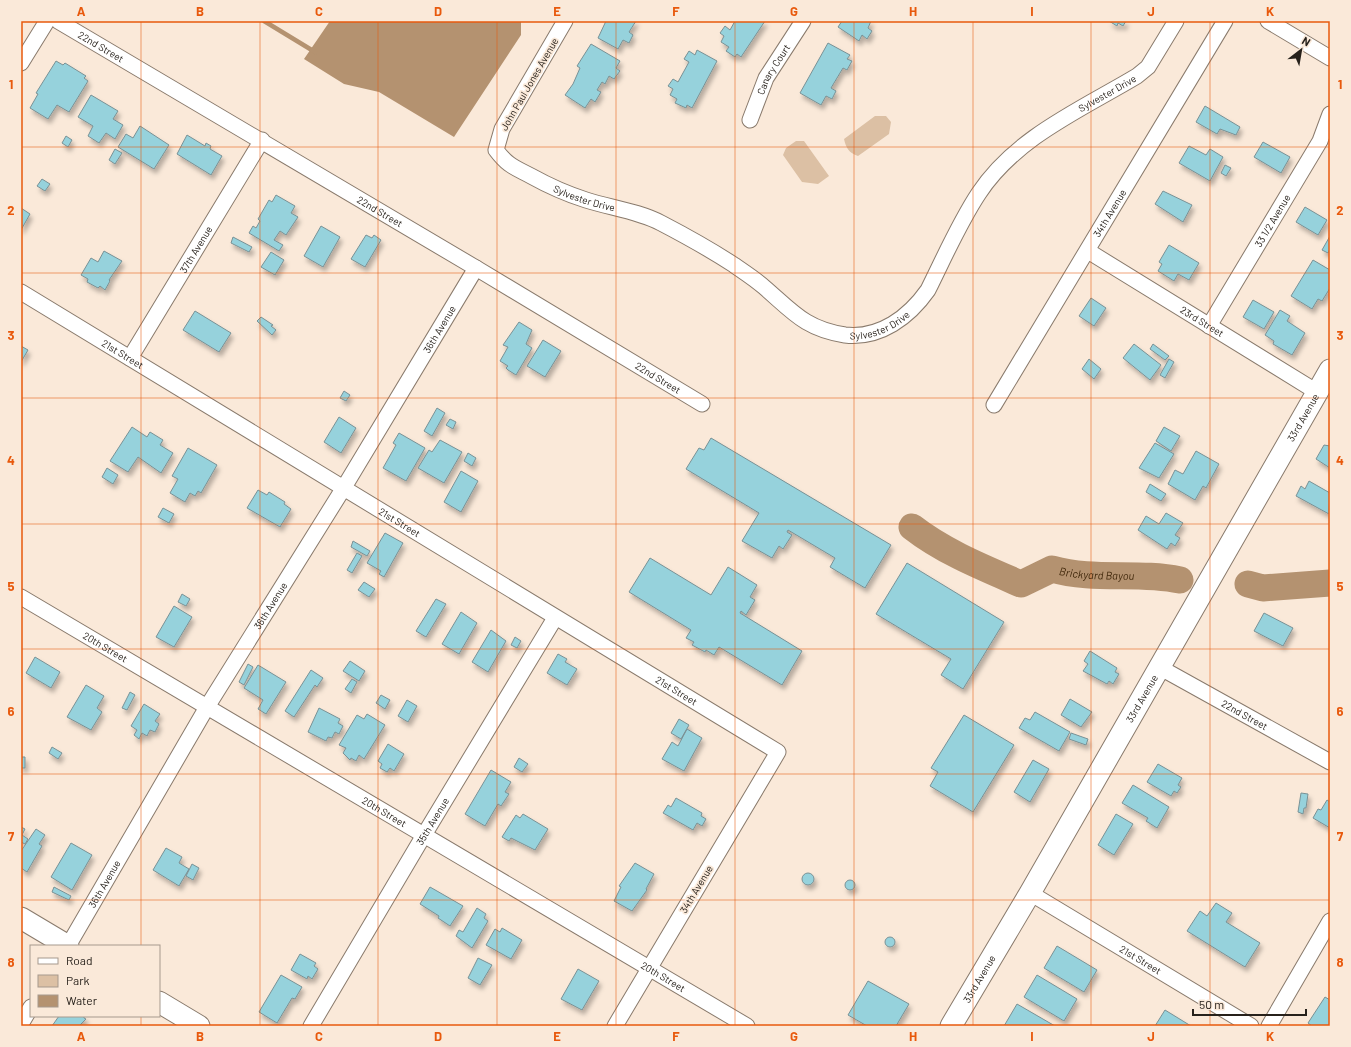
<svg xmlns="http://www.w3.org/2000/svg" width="1351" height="1047" viewBox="0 0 1351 1047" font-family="Barlow,sans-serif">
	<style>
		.green { fill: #dcc0a4 }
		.water { fill: #b49270 }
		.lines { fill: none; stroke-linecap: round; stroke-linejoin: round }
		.stream { stroke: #b49270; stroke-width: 4.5 }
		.river { stroke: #b49270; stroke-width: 27 }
		.building { fill: #96d2dc; stroke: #799195; filter: url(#shadow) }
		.street-casing { stroke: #897a6c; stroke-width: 17 }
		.secondary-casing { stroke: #897a6c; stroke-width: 23 }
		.street { stroke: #fff; stroke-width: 15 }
		.secondary { stroke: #fff; stroke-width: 21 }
		.grid { fill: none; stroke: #e8590c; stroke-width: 1; stroke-opacity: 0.55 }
		.labels { text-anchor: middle; stroke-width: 3.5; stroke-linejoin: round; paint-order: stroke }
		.street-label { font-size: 10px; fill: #27211b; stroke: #fae9d9 }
		.water-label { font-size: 11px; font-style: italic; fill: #41280b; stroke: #fae9d9 }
		.neatline { fill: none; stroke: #e8590c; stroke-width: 1.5 }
		.grid-label { font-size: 13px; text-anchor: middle; font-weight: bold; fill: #e8590c }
	</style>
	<defs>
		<filter id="shadow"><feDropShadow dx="2.5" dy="4.5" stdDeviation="2" flood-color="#0004"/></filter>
	</defs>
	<rect width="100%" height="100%" fill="#fae9d9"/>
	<path class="green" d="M875,116H886L891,122L889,134L858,156C849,153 846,148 844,139Z
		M796,141H804L829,176L818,184L802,182L783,155L786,148Z"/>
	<path class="water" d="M330,21H521V35L454,137L379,92L344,84L304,59Z"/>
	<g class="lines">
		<path class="stream" d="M264,21L315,52"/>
		<g class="river">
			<path id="s1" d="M912,527C944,552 984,568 1021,584L1052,569C1094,581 1138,571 1180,580"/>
			<path d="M1248,584L1263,588L1330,583"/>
		</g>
	</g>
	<path class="building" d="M606,21H636L629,32L633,35L629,43L623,40L618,49L598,38Z
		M735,21H765L741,57L737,54L735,57L726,51L729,47L721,42L724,36L720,33L725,26L730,30Z
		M842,21H871L868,28L872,31L867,39L862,35L859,41L838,27Z
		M1109,21H1126L1123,26L1118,23L1117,26Z
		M828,43L850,55L847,59L852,61L847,70L843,68L831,88L836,91L832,99L826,96L821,105L800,93Z
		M591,44L620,61L616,68L620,71L614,79L609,76L605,84L602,82L597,90L601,92L595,102L591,99L585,108L565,95L573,84L580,68L577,66Z
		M697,50L717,61L692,108L687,105L686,108L675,103L677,99L670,95L673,89L668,86L673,79L678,82L689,62L684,59L689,51L695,55Z
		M56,61L63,65L65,63L86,76L84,78L88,81L69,112L57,105L48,119L30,108L38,94L36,93Z
		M91,95L118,111L113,119L123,125L115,139L106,133L99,143L88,136L93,126L78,117Z
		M1205,106L1240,127L1236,135L1220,129L1217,134L1196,122Z
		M140,126L169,145L154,169L118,147L126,134L133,138Z
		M187,135L205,146L206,143L211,146L210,149L222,156L211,175L177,154Z
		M66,136L72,140L68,147L62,143Z
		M1263,142L1290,157L1281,173L1254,157Z
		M1189,146L1206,155L1210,149L1223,157L1210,181L1179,163Z
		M115,149L122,153L115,164L109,160Z
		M1225,165L1231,168L1226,176L1221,173Z
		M42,179L50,184L45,191L37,186Z
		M1163,191L1192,205L1183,222L1155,204Z
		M276,195L295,206L291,213L298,217L286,235L280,231L274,240L283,245L279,251L249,233L253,226L256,228L260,221L258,219L269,200L272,202Z
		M1305,207L1327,220L1318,235L1296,222Z
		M21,208L30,214L21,230Z
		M321,226L340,237L323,267L304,256Z
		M366,235L372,238L374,235L381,240L365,267L351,259Z
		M1330,236V249L1328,253L1322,250Z
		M233,237L252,247L249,252L231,243Z
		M1169,245L1199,263L1189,280L1178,274L1174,281L1158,271L1162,264L1159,262Z
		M104,251L122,261L109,280L110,281L105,290L100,286L98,288L87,282L88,279L81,275L91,258L98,262Z
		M271,252L284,260L275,275L261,267Z
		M1313,260L1330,270V288L1322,301L1318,299L1312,309L1291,296Z
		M1091,298L1106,308L1094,326L1079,316Z
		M1253,300L1274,312L1264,329L1243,317Z
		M1280,310L1290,316L1287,321L1305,333L1292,355L1273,344L1274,341L1265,335Z
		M195,311L231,333L219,352L183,330Z
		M261,317L273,325L271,326L276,330L272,335L257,321Z
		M519,322L532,330L526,344L532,348L516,375L508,370L506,368L508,366L500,361L508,347L503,345Z
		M543,340L561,351L545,377L527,366Z
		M1134,344L1161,365L1150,380L1123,358Z
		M1153,344L1169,356L1165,360L1150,349Z
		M21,346L28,350L21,362Z
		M1089,359L1101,369L1094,379L1082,369Z
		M1169,359L1174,362L1165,378L1160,375Z
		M344,391L350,395L346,401L340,398Z
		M437,408L445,413L432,436L424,431Z
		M339,417L356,428L341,453L324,442Z
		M450,419L456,422L453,429L446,425Z
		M132,427L147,437L150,432L163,440L160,445L173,453L161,473L138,457L128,472L110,461Z
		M1164,427L1180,436L1171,451L1156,441Z
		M399,433L425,448L406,481L383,468L396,445L393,443Z
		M711,438L891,545L865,588L830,567L835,558L788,530L787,532L792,535L783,549L779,546L772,558L742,541L759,513L686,469L699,448L704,450Z
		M440,440L462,452L444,483L418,468L429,450L432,452Z
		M1155,443L1174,454L1159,478L1139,468Z
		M1324,445L1330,446V468L1316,459Z
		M188,448L217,465L201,493L198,491L195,496L190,493L185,502L170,493L178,479L172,476Z
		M1196,451L1219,464L1206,488L1203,486L1195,500L1168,484L1175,470L1183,474Z
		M468,453L476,458L472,466L464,461Z
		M107,468L118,475L113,484L102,477Z
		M461,471L478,481L461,512L444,502Z
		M1309,481L1330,493L1329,514L1296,496L1301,486L1305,489Z
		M1150,484L1166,494L1161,501L1146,492Z
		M258,490L267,495L269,492L285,502L284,504L291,509L280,527L247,508Z
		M163,508L174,514L169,523L158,517Z
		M1166,513L1183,523L1175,535L1180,538L1175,546L1171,543L1167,549L1138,530L1146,516L1159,524Z
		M385,533L403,543L384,577L379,574L381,571L367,563Z
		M353,541L370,551L367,556L351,547Z
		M357,553L362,556L352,573L347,570Z
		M650,558L711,595L728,567L757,585L750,597L755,600L746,615L741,611L740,613L802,651L782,685L719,647L714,655L706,650L705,652L692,645L694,642L686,638L691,630L629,592Z
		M907,563L1004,622L963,689L941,675L951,659L876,614Z
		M364,582L375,589L369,597L358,590Z
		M182,594L190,599L186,606L178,602Z
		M436,599L446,604L426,637L416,631Z
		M174,606L192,617L174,647L156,637Z
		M461,612L477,623L459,654L442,644Z
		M1264,613L1293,628L1283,646L1254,631Z
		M491,630L506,641L488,672L472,662Z
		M515,637L521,641L517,648L511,645Z
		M1090,651L1117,668L1115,672L1119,674L1113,684L1109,681L1107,684L1083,671L1088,664L1084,661Z
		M558,654L567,659L565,662L577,669L567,685L547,673Z
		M35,657L60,672L51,688L26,673Z
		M350,661L365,671L359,681L343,671Z
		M248,664L253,667L244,685L239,682Z
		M258,665L286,682L266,714L258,709L263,700L244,688Z
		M311,670L323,678L317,687L315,685L294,717L285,711Z
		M352,679L357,682L351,693L345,689Z
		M86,685L104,696L97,708L102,712L91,730L67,717Z
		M130,692L135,695L127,710L122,708Z
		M381,695L390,700L385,709L376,703Z
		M1070,699L1092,712L1081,727L1061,715Z
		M407,700L417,706L408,722L398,716Z
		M144,704L160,714L155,721L159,724L155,732L150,730L147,736L142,733L139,739L134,735L137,730L131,726Z
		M319,708L340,719L338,723L343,726L339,734L335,732L332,738L328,737L326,741L308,732Z
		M1035,712L1070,732L1059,751L1019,728L1025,718L1030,720Z
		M367,714L385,725L364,759L359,755L356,761L351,758L350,760L343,753L346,748L339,745L357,715L364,719Z
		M964,715L1014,745L973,812L930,786L938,772L931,768Z
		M679,719L689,725L681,739L671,733Z
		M687,729L702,738L684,771L662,759L672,742L678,746Z
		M1071,733L1088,739L1086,745L1069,739Z
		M388,744L404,754L394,771L390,768L387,772L380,768L382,764L378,761Z
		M52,747L62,753L58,759L49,753Z
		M21,757H25V768H21Z
		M519,758L528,764L522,772L514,767Z
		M1033,760L1049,769L1030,802L1014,792Z
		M1158,764L1182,778L1178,785L1181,787L1177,793L1174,791L1171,796L1147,782Z
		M491,770L511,782L505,792L509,794L501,806L498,804L485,826L465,814Z
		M1133,785L1169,807L1157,828L1146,821L1148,818L1122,803Z
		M1301,793L1308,794L1306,808H1304L1303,814L1298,812Z
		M676,798L702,813L701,816L706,819L702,826L697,823L693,830L663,813L668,805L671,807Z
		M1327,800L1330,802V828L1313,818L1318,809L1321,810Z
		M523,814L548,829L535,850L511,838L509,841L502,837L516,815L520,818Z
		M1116,814L1133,824L1114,855L1098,845Z
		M21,827L25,829L22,835L28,839L25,844L21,842Z
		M36,829L45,835L39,844L42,846L27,872L21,868V851Z
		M71,843L92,855L72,890L51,877Z
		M166,848L182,857L179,863L189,869L179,886L153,870Z
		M635,863L654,874L646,889L647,890L632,911L614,901L621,887L619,886Z
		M192,864L199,868L193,880L186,876Z
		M802 879a6 6 0 1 1 12 0a6 6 0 1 1-12 0Z
		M845 885a5 5 0 1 1 10 0a5 5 0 1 1-10 0Z
		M54,887L71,896L69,900L52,892Z
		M430,887L463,906L450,926L438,918L439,916L420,904Z
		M1216,903L1232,913L1226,922L1260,943L1245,967L1187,931L1200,911L1207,916Z
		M477,908L486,914L484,918L488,921L472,948L456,936L459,930L463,932Z
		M502,928L522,940L511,959L486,945L495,929L500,932Z
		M885 942a5 5 0 1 1 10 0a5 5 0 1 1-10 0Z
		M1057,946L1097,970L1084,992L1044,968Z
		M300,954L316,963L314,966L318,969L312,979L308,976L307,979L291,970Z
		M478,958L492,965L480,985L468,978Z
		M578,969L599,981L582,1010L561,999Z
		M281,975L302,987L295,999L292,998L277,1023L259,1012Z
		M1037,975L1077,999L1064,1021L1024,997Z
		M868,981L909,1004L896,1026H867L848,1015Z
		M1325,997L1330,1000V1026H1312L1308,1023Z
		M1017,1004L1055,1026H1004Z
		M1165,1010L1191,1026H1155Z
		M59,1016H84V1018L86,1019L79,1026H52Z"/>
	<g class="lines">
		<defs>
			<g id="street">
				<path id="s2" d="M58,21L476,268L702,404"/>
				<path id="s3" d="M565,21L502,129L496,150C508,166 514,167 531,176C549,186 567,194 586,200C611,208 638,211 661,223C686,236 711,250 734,265C744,272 755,279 764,287C792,311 805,329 845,335C880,339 909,317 928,290C944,258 959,223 979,193C1016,137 1082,109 1137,76L1148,67L1176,21"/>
				<path d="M1268,21L1330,58"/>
				<path d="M21,63L47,21"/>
				<path id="s4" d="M750,120L766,78L803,21"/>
				<path id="s5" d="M1088,251L1317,392"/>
				<path id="s6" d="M21,292L778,752L615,1026"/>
				<path id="s7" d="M1209,326L1320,141L1330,114"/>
				<path id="s8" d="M130,358L262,140"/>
				<path id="s9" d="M994,405L1225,21"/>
				<path id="s10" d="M21,597L747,1026"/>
				<path id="s11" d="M1159,667L1330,762"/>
				<path id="s12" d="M1030,893L1251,1026"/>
				<path id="s13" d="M68,946L207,707L343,489L476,268"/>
				<path d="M21,1024L31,1007"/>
				<path id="s14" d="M311,1026L424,835L555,618"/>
				<path d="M1269,1026L1330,921"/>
			</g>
			<g id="secondary">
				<path d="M21,918L68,946"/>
				<path d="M159,1002L199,1026"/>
				<path id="s15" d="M951,1026L1030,893L1330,370"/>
			</g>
		</defs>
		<use href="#street" class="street-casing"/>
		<use href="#secondary" class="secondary-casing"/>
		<use href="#street" class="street"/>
		<use href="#secondary" class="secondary"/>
	</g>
	<path class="grid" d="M141,21V946M260,21V1026M378,21V1026M497,21V1026M616,21V1026M735,21V1026M854,21V1026M973,21V1026M1091,21V1026M1210,21V1026M21,147H1330M21,273H1330M21,398H1330M21,524H1330M21,649H1330M21,774H1330M21,900H1330M141,1016V1026"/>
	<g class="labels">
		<g class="street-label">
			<text dy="4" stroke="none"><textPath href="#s2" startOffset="50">22nd Street</textPath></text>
			<text dy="4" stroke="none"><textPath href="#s4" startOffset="56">Canary Court</textPath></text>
			<text transform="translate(529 84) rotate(-60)" y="4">John Paul Jones Avenue</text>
			<text dy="4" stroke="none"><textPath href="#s3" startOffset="920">Sylvester Drive</textPath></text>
			<text dy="4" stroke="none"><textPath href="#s3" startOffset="249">Sylvester Drive</textPath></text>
			<text dy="4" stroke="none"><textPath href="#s2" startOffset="374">22nd Street</textPath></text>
			<text dy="4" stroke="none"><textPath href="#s9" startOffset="224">34th Avenue</textPath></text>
			<text dy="4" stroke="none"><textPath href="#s7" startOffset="123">33 1/2 Avenue</textPath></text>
			<text dy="4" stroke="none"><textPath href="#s8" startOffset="127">37th Avenue</textPath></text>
			<text dy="4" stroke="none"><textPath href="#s5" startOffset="134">23rd Street</textPath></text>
			<text dy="4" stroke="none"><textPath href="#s3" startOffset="584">Sylvester Drive</textPath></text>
			<text dy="4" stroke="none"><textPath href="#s13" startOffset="720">36th Avenue</textPath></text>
			<text dy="4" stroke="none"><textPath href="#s6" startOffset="119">21st Street</textPath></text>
			<text dy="4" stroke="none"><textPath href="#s2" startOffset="698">22nd Street</textPath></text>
			<text dy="4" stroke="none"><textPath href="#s15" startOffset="703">33rd Avenue</textPath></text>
			<text dy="4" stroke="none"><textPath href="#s6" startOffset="443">21st Street</textPath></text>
			<text dy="4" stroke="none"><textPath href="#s13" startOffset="396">36th Avenue</textPath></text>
			<text dy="4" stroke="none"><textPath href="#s10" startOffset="98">20th Street</textPath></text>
			<text dy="4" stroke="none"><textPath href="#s6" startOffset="767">21st Street</textPath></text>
			<text dy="4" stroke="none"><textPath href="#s15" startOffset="379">33rd Avenue</textPath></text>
			<text dy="4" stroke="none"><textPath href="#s11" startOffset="98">22nd Street</textPath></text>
			<text dy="4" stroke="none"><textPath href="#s10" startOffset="422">20th Street</textPath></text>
			<text dy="4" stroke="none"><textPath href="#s14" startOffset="238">35th Avenue</textPath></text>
			<text dy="4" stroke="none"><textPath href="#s13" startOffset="72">36th Avenue</textPath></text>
			<text transform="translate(696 889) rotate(-59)" y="4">34th Avenue</text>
			<text dy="4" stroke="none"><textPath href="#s12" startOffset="129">21st Street</textPath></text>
			<text dy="4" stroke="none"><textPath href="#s10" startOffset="746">20th Street</textPath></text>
			<text dy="4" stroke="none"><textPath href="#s15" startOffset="55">33rd Avenue</textPath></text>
		</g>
		<g class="water-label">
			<text dy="4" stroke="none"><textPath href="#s1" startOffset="203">Brickyard Bayou</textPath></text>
		</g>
	</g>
	<rect width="1351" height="1047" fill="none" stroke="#fae9d9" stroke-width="44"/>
	<rect x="30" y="945" width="130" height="72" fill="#fae9d9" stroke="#a6998d"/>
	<rect x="38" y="958" width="20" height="6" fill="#ffffff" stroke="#a6998d"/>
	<text x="66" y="965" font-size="12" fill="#27211b">Road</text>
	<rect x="38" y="975" width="20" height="12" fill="#dcc0a4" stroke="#a6998d"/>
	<text x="66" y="985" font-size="12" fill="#27211b">Park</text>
	<rect x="38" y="995" width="20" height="12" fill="#b49270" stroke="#a6998d"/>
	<text x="66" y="1005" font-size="12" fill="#27211b">Water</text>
	<g transform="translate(1301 50) rotate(31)" stroke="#fae9d9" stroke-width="3" paint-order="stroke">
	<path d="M0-3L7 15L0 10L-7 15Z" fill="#27211b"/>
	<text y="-6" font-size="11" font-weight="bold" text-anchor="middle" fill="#27211b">N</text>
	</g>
	<path d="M1193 1009v6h113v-6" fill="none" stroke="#27211b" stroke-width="2"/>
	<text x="1199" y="1009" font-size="12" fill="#27211b" stroke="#fae9d9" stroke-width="3" paint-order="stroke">50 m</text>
	<rect x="22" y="22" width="1307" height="1003" class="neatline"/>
	<g class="grid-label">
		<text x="81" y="16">A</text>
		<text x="200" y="16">B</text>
		<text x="319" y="16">C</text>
		<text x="438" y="16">D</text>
		<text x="557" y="16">E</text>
		<text x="676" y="16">F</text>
		<text x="794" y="16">G</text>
		<text x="913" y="16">H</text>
		<text x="1032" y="16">I</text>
		<text x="1151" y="16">J</text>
		<text x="1270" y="16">K</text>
		<text x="11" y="89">1</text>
		<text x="1340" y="89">1</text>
		<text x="11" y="215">2</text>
		<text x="1340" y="215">2</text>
		<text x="11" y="340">3</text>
		<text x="1340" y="340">3</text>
		<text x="11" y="465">4</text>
		<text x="1340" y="465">4</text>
		<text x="11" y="591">5</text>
		<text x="1340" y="591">5</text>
		<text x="11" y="716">6</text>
		<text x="1340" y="716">6</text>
		<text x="11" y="841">7</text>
		<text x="1340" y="841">7</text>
		<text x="11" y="967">8</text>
		<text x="1340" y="967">8</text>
		<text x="81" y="1041">A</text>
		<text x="200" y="1041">B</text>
		<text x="319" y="1041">C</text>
		<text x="438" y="1041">D</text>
		<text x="557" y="1041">E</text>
		<text x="676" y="1041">F</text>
		<text x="794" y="1041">G</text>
		<text x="913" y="1041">H</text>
		<text x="1032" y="1041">I</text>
		<text x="1151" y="1041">J</text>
		<text x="1270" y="1041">K</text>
	</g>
</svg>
